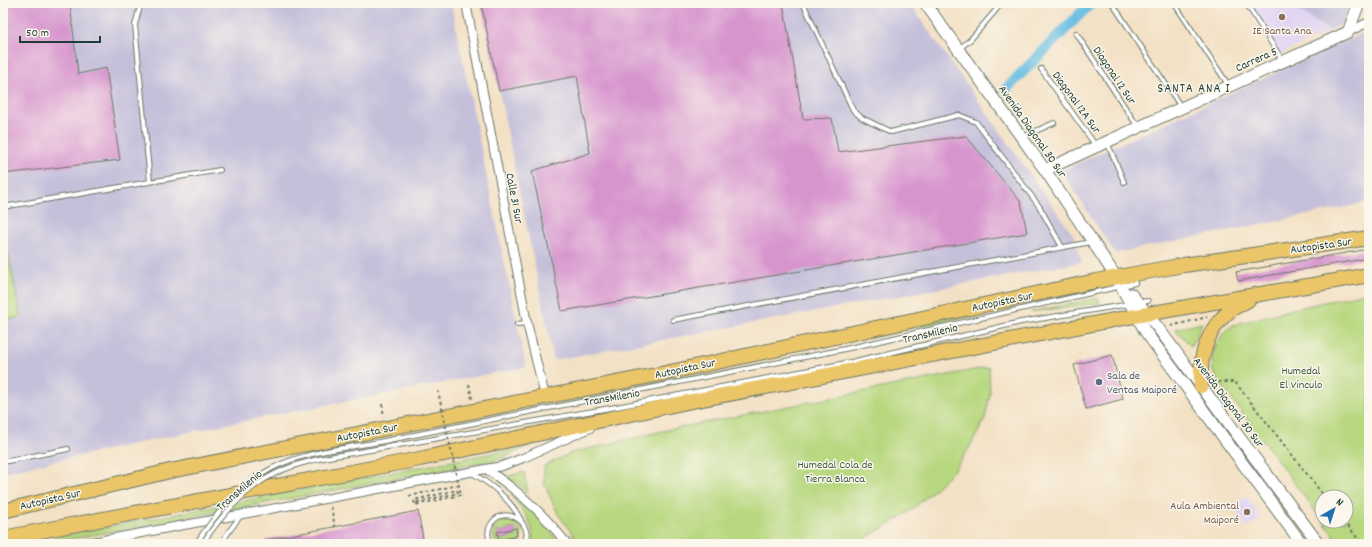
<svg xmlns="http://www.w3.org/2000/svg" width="1372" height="547" viewBox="0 0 1372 547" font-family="Dekko,sans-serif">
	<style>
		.built { fill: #e1d4f3 }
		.industrial { fill: #c5c0da }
		.green { fill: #b8d880; stroke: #6c8a5a; fill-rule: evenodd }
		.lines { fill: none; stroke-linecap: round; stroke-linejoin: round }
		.canal { stroke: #65bce2; stroke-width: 11 }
		.building { fill: #d795ce }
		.service-casing { stroke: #697667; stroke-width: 6 }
		.minor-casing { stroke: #697667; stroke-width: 10 }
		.tertiary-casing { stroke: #697667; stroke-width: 13 }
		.trunk-casing { stroke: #697667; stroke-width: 16 }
		.path { stroke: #697667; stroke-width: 2; stroke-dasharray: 3 3; stroke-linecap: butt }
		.service { stroke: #fff; stroke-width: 4 }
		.minor { stroke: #fff; stroke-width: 8 }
		.tertiary { stroke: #fff; stroke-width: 11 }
		.trunk { stroke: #ebc669; stroke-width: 14 }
		.service-bridge-casing { stroke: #697667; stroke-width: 6; stroke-linecap: butt }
		.path-bridge { stroke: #697667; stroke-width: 2; stroke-dasharray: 3 3; stroke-linecap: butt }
		.service-bridge { stroke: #fff; stroke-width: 4 }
		.education-dot { fill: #8d6e63; stroke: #fbf7ec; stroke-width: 1.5 }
		.service-dot { fill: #5c6f8a; stroke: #fbf7ec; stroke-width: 1.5 }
		.labels { text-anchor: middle; stroke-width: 3; stroke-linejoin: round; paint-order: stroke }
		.education-label { font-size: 12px; fill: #785e54; stroke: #fbf7ec }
		.street-label { font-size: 12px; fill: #1f3d34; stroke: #fbf7ec }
		.park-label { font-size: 12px; fill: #3e5c43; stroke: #fbf7ec }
		.service-label { font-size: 12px; fill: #4e5e75; stroke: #fbf7ec; text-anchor: start }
		.neighbourhood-label { font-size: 13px; letter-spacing: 1px; fill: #1f3d34; stroke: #fbf7ec }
	</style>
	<rect width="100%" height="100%" fill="#fbf7ec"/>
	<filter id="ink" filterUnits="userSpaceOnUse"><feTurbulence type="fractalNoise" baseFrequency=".025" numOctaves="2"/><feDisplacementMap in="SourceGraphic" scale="8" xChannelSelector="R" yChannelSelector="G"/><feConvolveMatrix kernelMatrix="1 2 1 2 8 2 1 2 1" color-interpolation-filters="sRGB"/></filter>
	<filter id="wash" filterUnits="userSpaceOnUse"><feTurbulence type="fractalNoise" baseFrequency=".012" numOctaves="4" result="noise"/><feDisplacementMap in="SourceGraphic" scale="16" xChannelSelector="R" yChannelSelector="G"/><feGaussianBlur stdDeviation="0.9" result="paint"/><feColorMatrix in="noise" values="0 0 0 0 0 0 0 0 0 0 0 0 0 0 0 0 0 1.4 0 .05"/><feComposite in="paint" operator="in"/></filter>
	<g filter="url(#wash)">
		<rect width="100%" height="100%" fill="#f3e1c5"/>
		<path class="built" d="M1246,3H1286L1330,31L1279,55Z
			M1247,496L1261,518L1247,527L1232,505Z"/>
		<path class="industrial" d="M3,3H451L526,367L218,426L3,472Z
			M481,3H909L1074,236L1082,262L554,360Z
			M1286,3H1350L1343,22L1330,31Z
			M1369,30V201L1343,208L1115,253L1061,171Z"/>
		<path class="green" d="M8,253L21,317L3,321V254Z
			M1086,287L1089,290L869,338L859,336Z
			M1369,292V544H1340L1323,521H1346V497H1322V520L1219,382L1213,371L1212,358L1216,345L1223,334L1233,325L1289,310Z
			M1098,298L1100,303L1031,312Z
			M1202,323L1191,346L1175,329Z
			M989,367L990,393L985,419L971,445L955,469L934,490L913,509L890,524L865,538L860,544H580L558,514L544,483V466L571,453L667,430Z
			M530,446L497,460L55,542L19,544Z
			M524,472L528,494L518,484L506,477Z
			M510,494L541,519L560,544H533C534,521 523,511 510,494Z
			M505,520C519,520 526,533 518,544H497C490,535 494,524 505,520ZM515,528L517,536L499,540L497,532Z"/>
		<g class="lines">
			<path class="canal" d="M1006,89L1091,3"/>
		</g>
		<g id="blocks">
			<path class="building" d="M3,3H70L78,74L106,68L120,160L3,174Z
				M481,3H783L803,119L832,118L838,152L966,136L1021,202L1027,233L562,311L532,171L590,153L577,76L499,91Z
				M1369,249V258L1238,281L1236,272Z
				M1112,355L1123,399L1086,409L1074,365Z
				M418,511L424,544H266L265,540Z
				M516,528L517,536L499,540L497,532Z"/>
		</g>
	</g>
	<g filter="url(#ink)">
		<use href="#blocks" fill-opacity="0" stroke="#697667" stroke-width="1"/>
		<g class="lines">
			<defs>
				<path id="service" d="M141,3L135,25L150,182
					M803,3L853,110L862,118L891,132L959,115L976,122L1039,206L1062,247
					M1112,3L1181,107
					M1174,3L1229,86
					M1246,3L1279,55L1281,62
					M1076,33L1138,127
					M959,49L971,39L1002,3
					M1041,69L1096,146
					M1022,137L1054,123
					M1107,142L1124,182
					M3,207L220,170
					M1140,302L1148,301
					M673,320L1091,242
					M517,324L527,323
					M379,442L845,349L1135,283
					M382,448L616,407L851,362L1021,322L1130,304
					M3,462L68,449
					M472,473C493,485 510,499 521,520
					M220,544L241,515
					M491,544C488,538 487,532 490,526C501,503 536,521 524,544"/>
				<path id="minor" d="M466,3L527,323L545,396
					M1348,32L1369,22
					M486,469C518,490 544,514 567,544
					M82,544L502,466L523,458L590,428"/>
				<path id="tertiary" d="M925,3L1045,170L1093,242L1116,277L1145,331L1302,544
					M1045,170L1348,32L1359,3
					M1131,294L1159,329L1201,386L1319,544"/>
				<path id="trunk" d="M1201,386C1199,357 1207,328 1232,309C1237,306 1242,303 1248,300
					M3,511L170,471L661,374L1096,281L1184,265L1369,238
					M3,538L420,459L687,402L1124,318L1369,275"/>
			</defs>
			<use href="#service" class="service-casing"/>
			<use href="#minor" class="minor-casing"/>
			<use href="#tertiary" class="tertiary-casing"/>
			<use href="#trunk" class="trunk-casing"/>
			<path class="path" d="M1171,326L1207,317
				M469,384L472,399
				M1212,384L1219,382H1235L1325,497
				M382,404L384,416
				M409,496L458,485
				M417,502L418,506
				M331,507L335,527
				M1344,521L1362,544"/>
			<use href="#service" class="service"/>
			<use href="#minor" class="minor"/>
			<use href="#tertiary" class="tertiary"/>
			<use href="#trunk" class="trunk"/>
			<defs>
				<path id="service-bridge" d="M196,544C217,511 244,480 281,464C312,451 347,448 379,442
					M202,544C222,514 249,484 283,470C314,457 349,454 382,448"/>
			</defs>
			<use href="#service-bridge" class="service-bridge-casing"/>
			<path class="path-bridge" d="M417,502L458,493L457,490L414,500L415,505L461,495L438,391"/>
			<use href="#service-bridge" class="service-bridge"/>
		</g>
	</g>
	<g class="education-dot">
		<circle cx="1282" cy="17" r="4"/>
		<circle cx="1247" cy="512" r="4"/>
	</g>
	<circle class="service-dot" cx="1099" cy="382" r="4"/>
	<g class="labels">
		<g class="education-label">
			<text x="1282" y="34">IE Santa Ana</text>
			<text x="1239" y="509" text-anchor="end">Aula Ambiental<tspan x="1239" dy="14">Maiporé</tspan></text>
		</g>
		<g class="street-label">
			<text transform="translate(1256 59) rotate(-24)" y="4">Carrera 5</text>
			<text transform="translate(1115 75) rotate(56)" y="4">Diagonal 12 Sur</text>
			<text transform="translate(1077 102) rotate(54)" y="4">Diagonal 12A Sur</text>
			<text transform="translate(1033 131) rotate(55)" y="4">Avenida Diagonal 30 Sur</text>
			<text transform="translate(515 198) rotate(79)" y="4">Calle 31 Sur</text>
			<text transform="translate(1321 245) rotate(-8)" y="4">Autopista Sur</text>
			<text transform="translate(1002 301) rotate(-12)" y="4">Autopista Sur</text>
			<text transform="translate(930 333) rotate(-13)" y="4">TransMilenio</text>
			<text transform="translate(685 368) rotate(-12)" y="4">Autopista Sur</text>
			<text transform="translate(612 397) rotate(-10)" y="4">TransMilenio</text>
			<text transform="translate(1229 402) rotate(53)" y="4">Avenida Diagonal 30 Sur</text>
			<text transform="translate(367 432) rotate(-11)" y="4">Autopista Sur</text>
			<text transform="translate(239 490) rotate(-41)" y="4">TransMilenio</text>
			<text transform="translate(50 499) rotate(-13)" y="4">Autopista Sur</text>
		</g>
		<g class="park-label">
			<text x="1301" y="374">Humedal<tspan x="1301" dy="14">El Vinculo</tspan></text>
			<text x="835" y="468">Humedal Cola de<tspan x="835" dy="14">Tierra Blanca</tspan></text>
		</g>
		<g class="service-label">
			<text x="1107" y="379">Sala de<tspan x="1107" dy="14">Ventas Maiporé</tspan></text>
		</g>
		<g class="neighbourhood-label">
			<text x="1194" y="92">SANTA ANA I</text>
		</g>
	</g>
	<rect width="1372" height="547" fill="none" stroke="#fbf7ec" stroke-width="16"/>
	<g transform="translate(1334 509) rotate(39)"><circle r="19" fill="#fbf7ec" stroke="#a3ada2"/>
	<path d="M0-3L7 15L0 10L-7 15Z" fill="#1f6fb2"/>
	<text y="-6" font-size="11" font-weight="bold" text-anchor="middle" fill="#1f3d34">N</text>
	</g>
	<path d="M20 36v6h80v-6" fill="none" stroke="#1f3d34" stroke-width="2"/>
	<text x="26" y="36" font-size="12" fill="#1f3d34" stroke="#fbf7ec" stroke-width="3" paint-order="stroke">50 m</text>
</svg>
